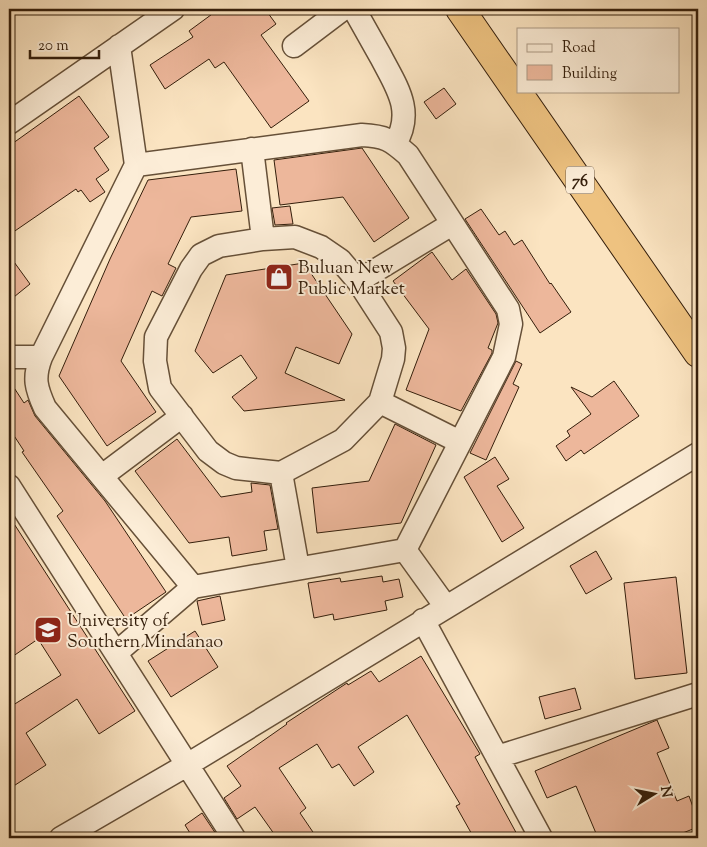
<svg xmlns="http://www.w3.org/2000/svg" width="707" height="847" viewBox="0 0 707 847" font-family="'Sorts Mill Goudy',serif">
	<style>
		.building { fill: #edb79b; stroke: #341e0b }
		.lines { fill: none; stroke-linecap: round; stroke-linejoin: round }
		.minor-casing { stroke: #665038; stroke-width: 25 }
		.highway-casing { stroke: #341e0b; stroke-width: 30 }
		.minor { stroke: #fcedd7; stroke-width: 22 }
		.highway { stroke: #eec280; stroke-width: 28 }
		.labels { text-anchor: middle; stroke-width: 4; stroke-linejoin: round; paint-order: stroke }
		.shield { fill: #fcedd7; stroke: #705c48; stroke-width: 1 }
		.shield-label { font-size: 16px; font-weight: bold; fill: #341e0b }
		.poi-label { font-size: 18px; fill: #341e0b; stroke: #fcedd7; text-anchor: start }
	</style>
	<rect width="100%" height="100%" fill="#fbe4c1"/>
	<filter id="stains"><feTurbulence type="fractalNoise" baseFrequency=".004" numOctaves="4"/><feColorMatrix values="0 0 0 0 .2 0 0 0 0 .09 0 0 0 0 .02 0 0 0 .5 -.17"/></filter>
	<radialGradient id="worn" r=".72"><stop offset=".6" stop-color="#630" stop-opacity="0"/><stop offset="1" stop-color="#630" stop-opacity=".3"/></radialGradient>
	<path class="building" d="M219,9H265L276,24L261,35L309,101L271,128L224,62L215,68L209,59L165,89L150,65L193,37L189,31Z
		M444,88L456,104L436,119L424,102Z
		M79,96L109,137L94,148L109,170L96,179L105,192L90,202L81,190L78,192L76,189L9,235V146Z
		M362,148L409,218L374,242L343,197L280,205L274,160Z
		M236,169L242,211L191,217L168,264L176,268L162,296L152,291L121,361L156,412L107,446L59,376L110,259L148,180Z
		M290,206L293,224L275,225L272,208Z
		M481,209L499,235L505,231L514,245L522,240L550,284L551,283L571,312L540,333L465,219Z
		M432,252L452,280L466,269L496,314L498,323L488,348L492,350V353L461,411L406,390L429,329L393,281Z
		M9,255L30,284L9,301Z
		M304,263L352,334L339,364L296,347L285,373L345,400L244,411L232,397L257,378L241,355L213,373L195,351L226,275Z
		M516,361L522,364L513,384L519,387L486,460L470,453Z
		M9,380L24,403L28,400L35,416L105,501L166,592L126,619L57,516L63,511L22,452L24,451L9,428Z
		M614,381L639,416L584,454L581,450L566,461L556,446L570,436L567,431L591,414L571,387L592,397Z
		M395,424L436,445L401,523L317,533L312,488L369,481Z
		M177,439L221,497L252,492L251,483L270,485L278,529L264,531L267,550L232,556L229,537L189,543L135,471Z
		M495,457L509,479L497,486L524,528L502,542L464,477Z
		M9,516L135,711L99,734L77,699L26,733L46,765L9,789V705L10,707L61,675L38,639L9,659Z
		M596,551L612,579L586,594L570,566Z
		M382,576L383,582L399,579L403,597L385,601L387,610L334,620L333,614L314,618L308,583L340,578L341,582Z
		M676,577L687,673L635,679L624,583Z
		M220,596L225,620L202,625L197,601Z
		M195,631L218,667L171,697L148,661Z
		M421,656L480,754L475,757L519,838H474L456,806L460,804L407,715L358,747L374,772L354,786L339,764L332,768L317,744L279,768L306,808L300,813L317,838H277L255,807L237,819L224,798L241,786L227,766L287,724L286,723L347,683L348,685L371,671L379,682Z
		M575,688L581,709L545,719L539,697Z
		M657,720L669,748L657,753L677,801L689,796L698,821V827L670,838H598L576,786L547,798L535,771Z
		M202,813L216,834L209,838H193L185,825Z"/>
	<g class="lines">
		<defs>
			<path id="minor" d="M354,9C363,25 372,41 381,57C396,86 415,111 395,144
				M119,46L136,165
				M294,46L343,9
				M9,123L173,9
				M362,135C385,136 391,140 408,155L508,309L511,324L504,357L405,550L193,587L45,408C36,388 33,378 41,357L136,165Z
				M252,149L263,239
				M295,237L321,247L340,260L358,281L391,332L394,348L393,359L380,402L343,440L281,473L236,468L224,463L208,451L160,388L155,361L156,337L191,269L201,255L219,246L263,239Z
				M358,281L452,224
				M9,357H41
				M380,402L460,442
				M281,473L298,568
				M102,476L182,416
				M9,486L234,838
				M405,550L446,607
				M423,620L541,838
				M116,653L193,587
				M497,757L698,694
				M61,838L187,765L698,454"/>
			<path id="highway" d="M460,9L698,353"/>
		</defs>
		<use href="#minor" class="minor-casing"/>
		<use href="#highway" class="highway-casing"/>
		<use href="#minor" class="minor"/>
		<use href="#highway" class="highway"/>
	</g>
	<defs>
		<symbol id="shop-square" viewBox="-11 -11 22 22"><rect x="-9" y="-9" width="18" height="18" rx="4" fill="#8f2418" stroke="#fcedd7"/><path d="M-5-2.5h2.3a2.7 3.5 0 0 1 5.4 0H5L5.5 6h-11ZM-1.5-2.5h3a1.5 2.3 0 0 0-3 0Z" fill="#fff"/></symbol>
		<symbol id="university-square" viewBox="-11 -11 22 22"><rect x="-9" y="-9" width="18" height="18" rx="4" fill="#8f2418" stroke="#fcedd7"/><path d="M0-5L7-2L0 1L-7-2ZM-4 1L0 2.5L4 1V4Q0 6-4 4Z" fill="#fff"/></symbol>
	</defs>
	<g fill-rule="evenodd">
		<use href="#shop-square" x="263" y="261" width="32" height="32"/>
		<use href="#university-square" x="32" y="614" width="32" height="32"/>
	</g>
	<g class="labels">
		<rect class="shield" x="566" y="166.5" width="28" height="27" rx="4"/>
		<g class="shield-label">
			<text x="580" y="186">76</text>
		</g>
		<g class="poi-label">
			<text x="298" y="273">Buluan New<tspan x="298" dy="21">Public Market</tspan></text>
			<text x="67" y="626">University of<tspan x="67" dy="21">Southern Mindanao</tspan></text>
		</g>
	</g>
	<rect width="707" height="847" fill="none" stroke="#fbe4c1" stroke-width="30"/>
	<rect x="10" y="10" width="687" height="827" fill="none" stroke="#341e0b" stroke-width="2.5"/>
	<rect x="15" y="15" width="677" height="817" fill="none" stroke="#341e0b"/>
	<rect x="517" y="28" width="162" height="65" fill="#fcedd7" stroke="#ac9a85"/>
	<rect x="527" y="44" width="25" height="8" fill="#fcedd7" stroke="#ac9a85"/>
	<text x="562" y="52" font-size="15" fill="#341e0b">Road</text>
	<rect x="527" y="65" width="25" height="15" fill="#edb79b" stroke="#ac9a85"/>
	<text x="562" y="78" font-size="15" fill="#341e0b">Building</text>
	<g transform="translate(654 794) rotate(80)" stroke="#fcedd7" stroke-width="4" paint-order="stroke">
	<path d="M0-4L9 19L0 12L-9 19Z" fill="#341e0b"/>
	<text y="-8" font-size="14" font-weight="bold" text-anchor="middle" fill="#341e0b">N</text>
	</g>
	<path d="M30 50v8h69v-8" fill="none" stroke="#341e0b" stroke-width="2.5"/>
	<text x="38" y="50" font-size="15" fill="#341e0b" stroke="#fcedd7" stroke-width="4" paint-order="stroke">20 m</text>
	<rect width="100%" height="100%" filter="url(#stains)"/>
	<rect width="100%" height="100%" fill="url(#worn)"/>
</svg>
